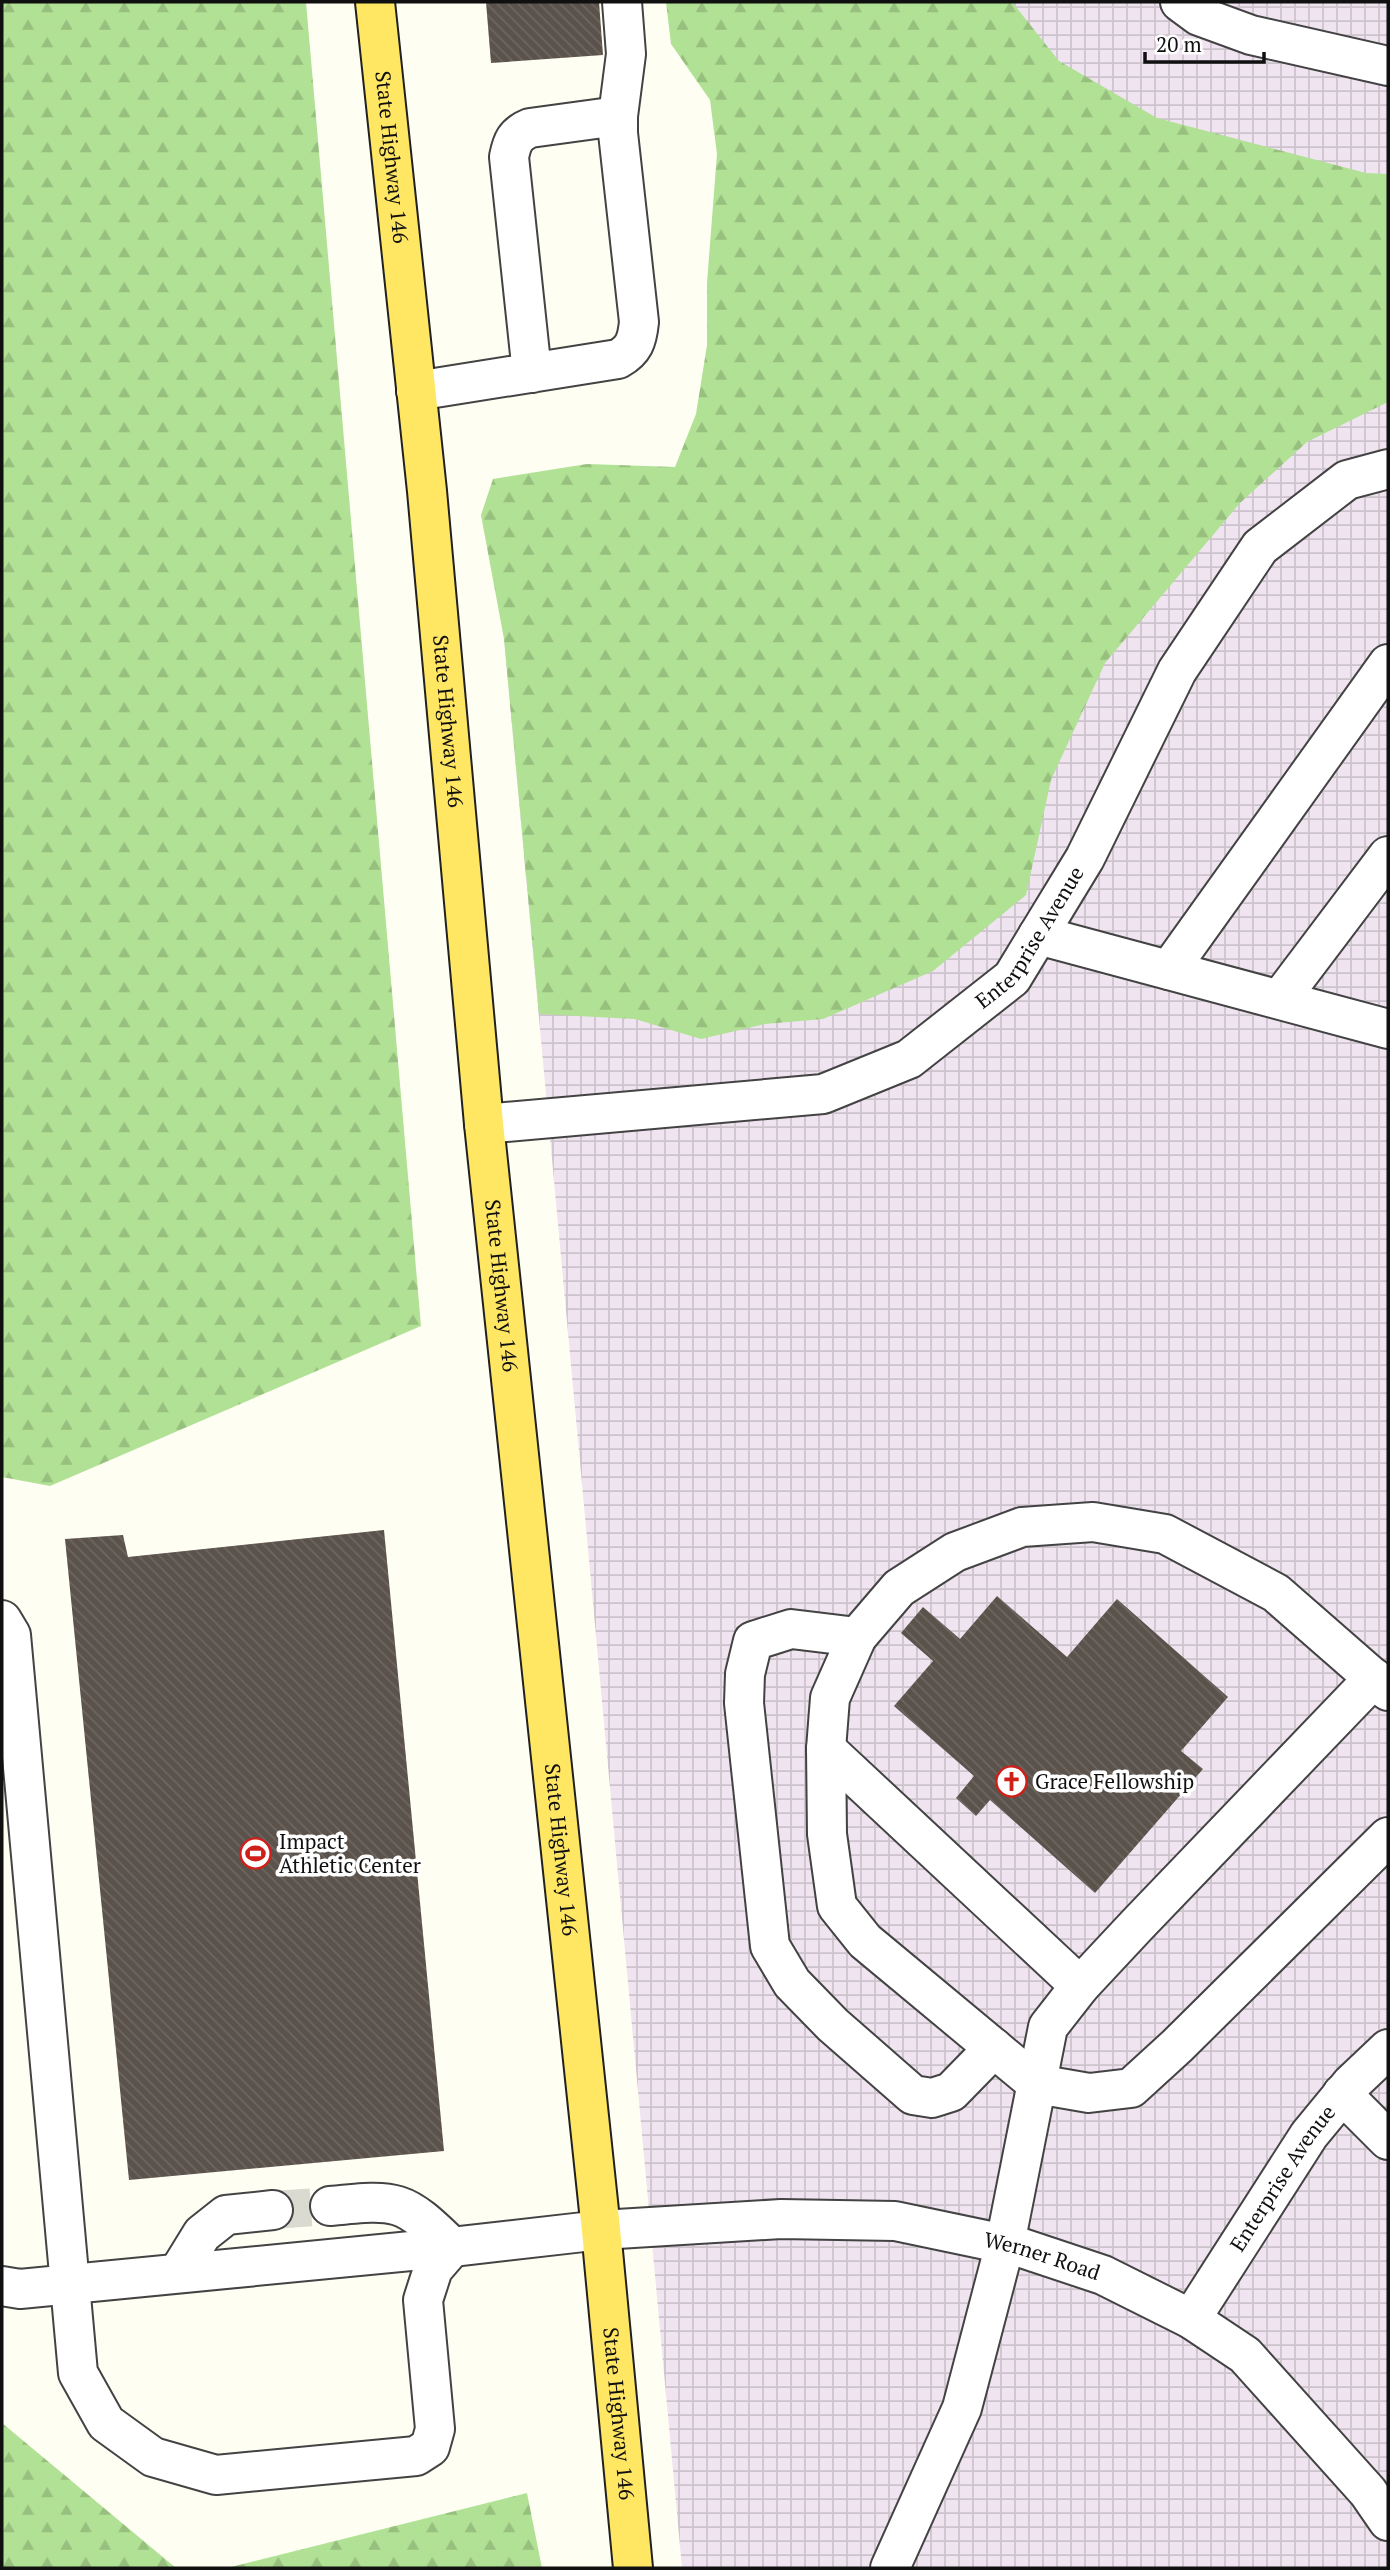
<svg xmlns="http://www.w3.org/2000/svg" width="1390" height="2570" viewBox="0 0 1390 2570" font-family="'PT Serif',serif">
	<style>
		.industrial { fill: url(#industrial-grid) }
		.forest { fill: url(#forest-firs) }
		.building { fill: url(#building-back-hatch) }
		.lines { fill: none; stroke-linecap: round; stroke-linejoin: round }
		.minor-tunnel { stroke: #dbdad1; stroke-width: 38; stroke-dasharray: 38 19; stroke-linecap: butt }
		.minor-casing { stroke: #434343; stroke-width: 42 }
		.major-casing { stroke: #212121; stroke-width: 42 }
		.minor { stroke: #fff; stroke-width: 38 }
		.major { stroke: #ffe663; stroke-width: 38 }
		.labels { text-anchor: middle; stroke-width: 7; stroke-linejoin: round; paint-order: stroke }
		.street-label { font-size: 21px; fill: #101010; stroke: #fff }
		.poi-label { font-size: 21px; fill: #101010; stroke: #fff; text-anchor: start }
	</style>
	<defs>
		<pattern id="industrial-grid" width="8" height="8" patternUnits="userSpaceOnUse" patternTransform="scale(1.75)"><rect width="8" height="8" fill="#efe4ef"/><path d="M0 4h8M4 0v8" fill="none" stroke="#ccc3cc"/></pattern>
		<pattern id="forest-firs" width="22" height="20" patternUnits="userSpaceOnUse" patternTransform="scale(1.75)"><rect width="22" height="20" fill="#b1e195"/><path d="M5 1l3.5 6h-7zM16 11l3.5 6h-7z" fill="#97c07f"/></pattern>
		<pattern id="building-back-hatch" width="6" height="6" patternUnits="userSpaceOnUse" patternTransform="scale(1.75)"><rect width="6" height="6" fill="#5a524b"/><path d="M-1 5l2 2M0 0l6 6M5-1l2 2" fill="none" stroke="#6d6661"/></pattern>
	</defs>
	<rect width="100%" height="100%" fill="#fffef3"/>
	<path class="industrial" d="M965,2H1388V2568H682L504,639L1031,558Z"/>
	<path class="forest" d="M2,2H306L421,1326L50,1486L2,1477Z
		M666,2H1012L1059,61L1157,118L1366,173L1388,174V402L1307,442L1240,503L1105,663L1051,780L1026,895L933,971L823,1019L765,1024L701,1039L635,1019L539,1014L504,639L481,515L493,479L587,464L675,467L696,414L707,345V283L717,154L710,100L671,44Z
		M2,2423L176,2568H177H2Z
		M527,2493L542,2568H227Z"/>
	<path class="building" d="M486,2H599L603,55L491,63Z
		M384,1530L444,2151L129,2180L65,1539L123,1535L128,1557Z
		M997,1596L1067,1657L1117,1599L1228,1697L1181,1751L1203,1769L1095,1893L990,1800L976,1816L956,1798L974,1776L894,1706L933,1661L901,1633L923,1607L960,1639Z"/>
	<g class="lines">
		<path class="minor-tunnel" d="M273,2210L330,2206"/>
		<defs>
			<g id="minor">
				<path d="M1180,2L1199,16L1251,35L1388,66"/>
				<path d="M618,116L626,54L622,2"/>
				<path d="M416,391L618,359C634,350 637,341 639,322L618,133V116L530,128C515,134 512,142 509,157L532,373"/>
				<path d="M1038,935L1388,1029"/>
				<path d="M1169,970L1388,664"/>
				<path d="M1280,999L1388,856"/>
				<path id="s1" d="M484,1124L823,1094L909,1059L1012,978L1085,858L1177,671L1260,547L1347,480L1388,469"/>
				<path d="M2,1620L11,1635L78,2373L106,2423L153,2457L216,2475L416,2456L430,2447L435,2429L423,2300L433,2269L452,2247C403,2199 398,2199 330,2206"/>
				<path d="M857,1637L791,1629L753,1641L745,1674L744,1703L770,1946L792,1983L833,2025L913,2095L932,2098L951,2092L994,2048"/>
				<path d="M1388,1691L1276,1593L1165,1534L1093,1522L1022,1527L955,1552L899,1588L857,1637L830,1698L826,1749L827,1834L837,1906L865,1941L1037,2084L1089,2093L1131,2088L1177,2046L1388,1837"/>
				<path d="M826,1749L1080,1986"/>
				<path d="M1342,2094L1388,2140"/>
				<path d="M178,2273L202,2234L226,2215L273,2210"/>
				<path id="s2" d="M2,2286L20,2289L452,2247L601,2230L781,2219L895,2221L1019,2247L1103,2275L1191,2319L1245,2355L1368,2492L1388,2521"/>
				<path id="s3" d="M1191,2319L1309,2135L1351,2084L1388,2049"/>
				<path d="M890,2568L962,2408L1005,2244L1048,2027L1080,1986L1137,1925L1374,1678"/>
			</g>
			<g id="major">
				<path id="s4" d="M375,2L427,491L484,1124L601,2230L633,2568"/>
			</g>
		</defs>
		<use href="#minor" class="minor-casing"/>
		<use href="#major" class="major-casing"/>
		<use href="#minor" class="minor"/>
		<use href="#major" class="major"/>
	</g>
	<defs>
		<symbol id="church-ring" viewBox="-11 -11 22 22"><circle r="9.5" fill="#fff" stroke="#cf1f19" stroke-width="1.5"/><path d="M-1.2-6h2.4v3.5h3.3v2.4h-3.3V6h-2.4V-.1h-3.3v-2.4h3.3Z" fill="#cf1f19"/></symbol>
		<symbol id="stadium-ring" viewBox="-11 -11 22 22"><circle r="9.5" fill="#fff" stroke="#cf1f19" stroke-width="1.5"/><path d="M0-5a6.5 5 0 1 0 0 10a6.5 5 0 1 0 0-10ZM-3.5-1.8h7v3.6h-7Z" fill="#cf1f19"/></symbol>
	</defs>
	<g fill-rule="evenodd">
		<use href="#church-ring" x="994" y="1764" width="35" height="35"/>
		<use href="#stadium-ring" x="238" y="1836" width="35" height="35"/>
	</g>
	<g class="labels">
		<g class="street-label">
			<text dy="7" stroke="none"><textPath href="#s4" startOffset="156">State Highway 146</textPath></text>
			<text dy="7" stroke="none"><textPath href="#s4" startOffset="723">State Highway 146</textPath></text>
			<text dy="7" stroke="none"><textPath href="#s1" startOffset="607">Enterprise Avenue</textPath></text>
			<text dy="7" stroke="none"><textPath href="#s4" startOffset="1290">State Highway 146</textPath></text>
			<text dy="7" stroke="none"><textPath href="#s4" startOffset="1857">State Highway 146</textPath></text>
			<text dy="7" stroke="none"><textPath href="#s3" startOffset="168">Enterprise Avenue</textPath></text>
			<text dy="7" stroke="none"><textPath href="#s2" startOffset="1048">Werner Road</textPath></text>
			<text dy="7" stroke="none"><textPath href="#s4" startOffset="2424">State Highway 146</textPath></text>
		</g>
		<g class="poi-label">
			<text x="1035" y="1789">Grace Fellowship</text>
			<text x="279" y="1849">Impact<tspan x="279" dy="24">Athletic Center</tspan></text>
		</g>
	</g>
	<rect width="1390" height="2570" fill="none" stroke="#101010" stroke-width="7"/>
	<path d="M1145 52v10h119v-10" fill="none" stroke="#101010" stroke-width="3.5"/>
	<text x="1156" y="52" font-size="21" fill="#101010" stroke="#ffffff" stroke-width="5" paint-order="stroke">20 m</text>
</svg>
